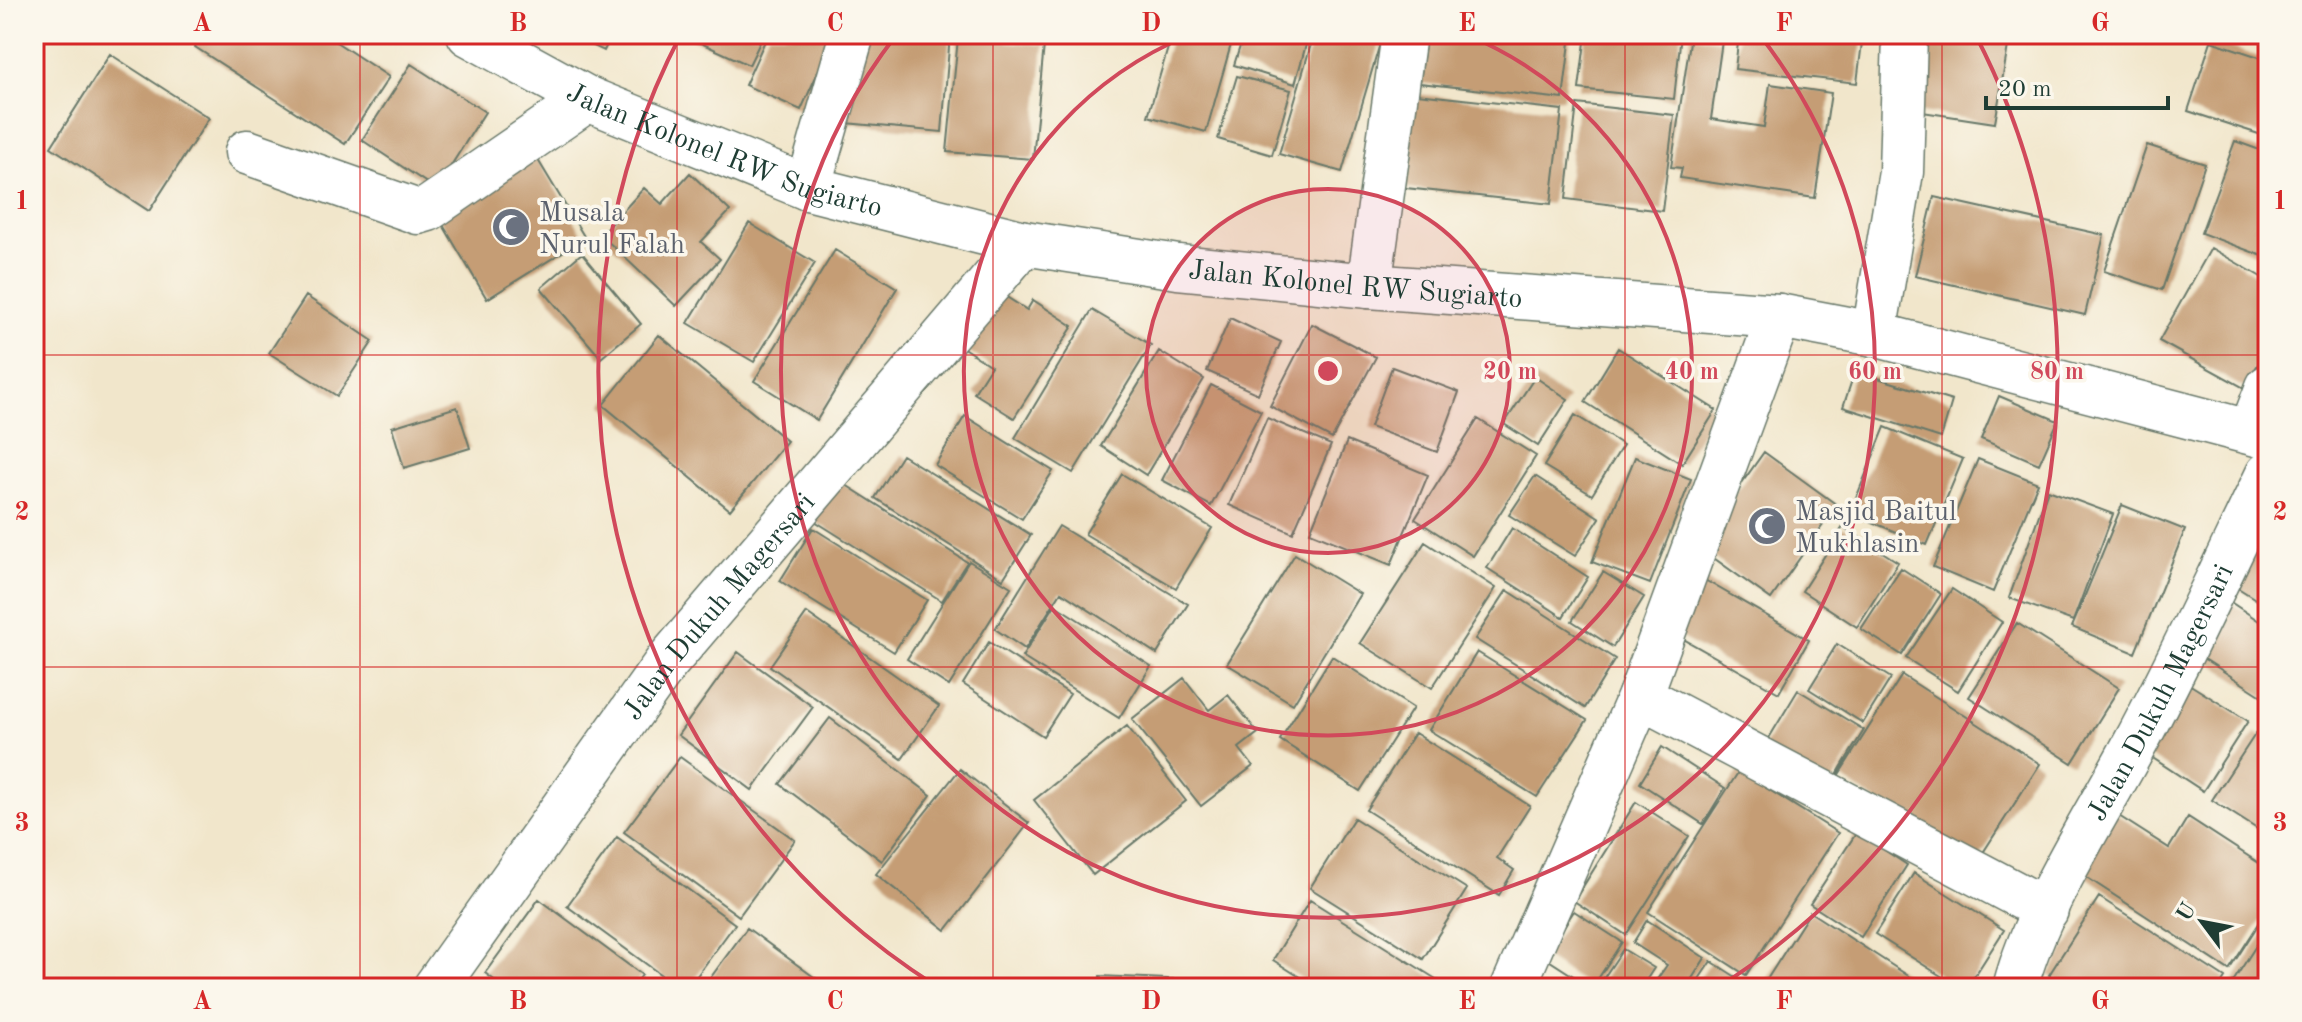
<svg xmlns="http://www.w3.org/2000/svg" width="2302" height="1022" viewBox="0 0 2302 1022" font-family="'Old Standard TT',serif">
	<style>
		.building { fill: #c59d75 }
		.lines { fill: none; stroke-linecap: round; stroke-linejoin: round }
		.minor-casing { stroke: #687869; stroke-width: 47 }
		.secondary-casing { stroke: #687869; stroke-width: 47 }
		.minor { stroke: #fff; stroke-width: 44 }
		.secondary { stroke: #fff; stroke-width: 44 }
		.grid { fill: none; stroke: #d62828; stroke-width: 2; stroke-opacity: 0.55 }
		.ring { fill: none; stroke: #d1495b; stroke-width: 4 }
		.labels { text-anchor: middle; stroke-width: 7; stroke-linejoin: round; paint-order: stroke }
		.street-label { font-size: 28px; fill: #1f3d34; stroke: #fbf7ec }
		.worship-label { font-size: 28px; fill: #5b616d; stroke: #fbf7ec; text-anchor: start }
		.centre { fill: #d1495b; stroke: #fbf7ec; stroke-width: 4 }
		.ring-label { font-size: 24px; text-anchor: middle; font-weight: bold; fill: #d1495b; stroke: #fbf7ec; stroke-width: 7; stroke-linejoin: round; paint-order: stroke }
		.neatline { fill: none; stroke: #d62828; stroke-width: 3 }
		.grid-label { font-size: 26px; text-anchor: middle; font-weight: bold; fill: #d62828 }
	</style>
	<rect width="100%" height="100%" fill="#fbf7ec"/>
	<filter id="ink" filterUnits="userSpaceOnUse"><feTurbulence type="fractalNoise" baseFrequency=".0125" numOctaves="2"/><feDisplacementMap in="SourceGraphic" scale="16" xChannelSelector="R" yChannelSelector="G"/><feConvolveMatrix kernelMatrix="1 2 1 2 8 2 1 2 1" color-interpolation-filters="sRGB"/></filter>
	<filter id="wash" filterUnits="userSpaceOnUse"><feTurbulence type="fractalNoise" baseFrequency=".006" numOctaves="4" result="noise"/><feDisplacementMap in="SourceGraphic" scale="32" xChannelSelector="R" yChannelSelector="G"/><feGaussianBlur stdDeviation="1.8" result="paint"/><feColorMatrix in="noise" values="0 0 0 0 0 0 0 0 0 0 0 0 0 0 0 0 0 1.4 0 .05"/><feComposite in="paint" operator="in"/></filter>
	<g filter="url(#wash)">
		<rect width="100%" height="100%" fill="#f1e6cb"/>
		<g id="blocks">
			<path class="building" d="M204,34H324L389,77L345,144L195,47Z
				M569,34H612L604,51Z
				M681,34H764L749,65Z
				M768,34H835L801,110L745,85Z
				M853,34L950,35L942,132L846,123Z
				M1172,34H1234L1206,132L1148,116Z
				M1244,34H1309L1295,84L1234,65Z
				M1314,34H1361L1381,40L1342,172L1279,154Z
				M1426,34H1571L1563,99L1420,83Z
				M1586,34H1681L1674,99L1579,89Z
				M1739,34H1863L1857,83L1735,69Z
				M1921,34H2010L1995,123L1909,110Z
				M1691,35L1722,41L1711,119L1764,127L1770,84L1831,93L1815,198L1680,178L1682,168L1671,167Z
				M958,38L1044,45L1033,159L947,152Z
				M2211,41L2268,60V137L2188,111Z
				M110,54L209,118L149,211L51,147Z
				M411,64L485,112L436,189L362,140Z
				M1237,76L1291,90L1272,155L1218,139Z
				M1408,93L1562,110L1551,204L1397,187Z
				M1577,104L1674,115L1662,211L1566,199Z
				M2235,141L2268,153V258L2201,233Z
				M2147,145L2205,164L2162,290L2104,271Z
				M535,155L585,238L487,299L437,215Z
				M690,173L730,211L701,242L720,259L676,306L601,235L644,188L662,204Z
				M1934,197L2104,235L2085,315L1915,276Z
				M749,223L815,263L754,362L688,323Z
				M2211,248L2268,281V347L2244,388L2159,341Z
				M835,250L897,288L817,420L754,381Z
				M582,253L641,324L601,358L541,288Z
				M997,291L1027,310L1033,300L1073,326L1014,418L974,393L991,366L962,347Z
				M306,296L373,341L337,396L269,353Z
				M1092,310L1151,345L1073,473L1015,438Z
				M1230,318L1281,342L1258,394L1207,371Z
				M1312,324L1376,357L1332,439L1270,406Z
				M659,335L787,441L730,510L603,405Z
				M1618,348L1716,410L1682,464L1585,402Z
				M1159,351L1204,379L1146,475L1101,446Z
				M1392,367L1459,392L1437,452L1370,427Z
				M1855,371L1952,401L1941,438L1843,407Z
				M1535,377L1568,399L1538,446L1504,424Z
				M1211,385L1261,411L1211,506L1162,480Z
				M1999,396L2058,421L2039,464L1981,439Z
				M457,407L470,448L404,468L392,427Z
				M1575,415L1623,445L1592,495L1544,466Z
				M965,416L1053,471L1022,519L935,465Z
				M1267,418L1331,445L1293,533L1229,505Z
				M1478,419L1536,456L1473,556L1415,519Z
				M1885,427L1963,459L1927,545L1850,513Z
				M1347,441L1428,475L1391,565L1310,532Z
				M1764,452L1837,505L1771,599L1697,546Z
				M902,455L1031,535L1003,579L875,498Z
				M1635,457L1691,479L1650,584L1592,562Z
				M1978,459L2038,483L1993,592L1933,567Z
				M1122,474L1212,528L1176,588L1085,534Z
				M1535,476L1600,518L1575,556L1509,515Z
				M835,478L967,562L942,601L810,518Z
				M2048,490L2113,514L2073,621L2009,598Z
				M2122,505L2185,530L2135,653L2072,627Z
				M2268,512V607L2224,579Z
				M1059,526L1188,604L1157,654L1061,592L1025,649L995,629Z
				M1843,527L1898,562L1857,627L1802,591Z
				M813,528L927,600L894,652L780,581Z
				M1512,528L1588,577L1563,617L1487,568Z
				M1425,542L1496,588L1432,688L1360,643Z
				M1295,554L1360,594L1293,704L1227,664Z
				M969,561L1011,587L949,686L907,659Z
				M1901,568L1941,594L1902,655L1861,629Z
				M1603,572L1644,597L1613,647L1572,621Z
				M1703,579L1809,640L1779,693L1673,633Z
				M1952,589L2002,622L1958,691L1906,658Z
				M1507,590L1615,659L1585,708L1475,639Z
				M2226,599L2268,627V700L2192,651Z
				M1055,605L1151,666L1119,718L1022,657Z
				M807,613L939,706L902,759L770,666Z
				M2017,623L2119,688L2072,763L1969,697Z
				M989,642L1070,694L1043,736L963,684Z
				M1837,644L1891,678L1863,723L1809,689Z
				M738,652L813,707L752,790L678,735Z
				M1477,652L1587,720L1537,797L1429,730Z
				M1332,656L1413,708L1360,791L1280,740Z
				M1902,675L2040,764L1975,865L1838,776Z
				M1184,678L1209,710L1228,695L1258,733L1239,748L1253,766L1201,806L1132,719Z
				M2184,681L2248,721L2203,791L2139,749Z
				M1798,690L1864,730L1828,789L1763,748Z
				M830,718L931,795L882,861L780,784Z
				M1127,726L1186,801L1093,875L1034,800Z
				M1415,733L1530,806L1497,858L1514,870L1499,895L1366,810Z
				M2256,733L2268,740V836L2212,800Z
				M1662,747L1725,788L1703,824L1640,783Z
				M680,757L795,840L739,916L624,832Z
				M960,769L1029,823L946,930L876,874Z
				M1739,771L1838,833L1746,975L1648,912Z
				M1636,802L1689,836L1626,935L1574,901Z
				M2111,811L2169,848L2188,817L2268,869L2267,911L2229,970L2074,869Z
				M1354,818L1467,889L1423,959L1310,888Z
				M1857,832L1907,865L1861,937L1810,904Z
				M617,837L735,924L688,988H679L567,906Z
				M1914,873L2004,930L1967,988H1960L1875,934Z
				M2099,897L2225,978L2219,988H2070L2049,975Z
				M539,899L642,975L632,988H505L485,973Z
				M1310,900L1444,984L1442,988H1317L1273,960Z
				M1574,911L1622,942L1592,988L1544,957Z
				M1810,912L1927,988H1770L1764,984Z
				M1647,920L1705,958L1686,988H1651L1667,965L1633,943Z
				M2268,927V988H2229Z
				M747,928L829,988H703Z
				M1623,949L1654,968L1641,988H1597Z
				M1711,961L1747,984L1745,988H1693Z
				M1100,976L1257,983L1266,988H1100Z"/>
		</g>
	</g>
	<g filter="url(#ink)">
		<use href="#blocks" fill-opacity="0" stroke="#687869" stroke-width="2"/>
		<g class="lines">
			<defs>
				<g id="minor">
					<path d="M247,152L418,212L428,209L588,99"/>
					<path d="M808,188L852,34"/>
					<path d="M1369,286L1404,34"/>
					<path d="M1874,334L1901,172L1905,34"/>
					<path d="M2251,431L2268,387"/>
					<path d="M1640,696L2046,910"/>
					<path id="s1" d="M435,988L666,663L1024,243"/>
					<path d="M1513,988L1640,696L1779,316"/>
					<path id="s2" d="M2015,988C2036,907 2096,817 2136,742C2183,655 2225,563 2268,474"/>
				</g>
				<g id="secondary">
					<path id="s3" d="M469,34L588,99L808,188L1024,243L1178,267L1369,286L1779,316L1874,334L2268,437"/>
				</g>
			</defs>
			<use href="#minor" class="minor-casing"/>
			<use href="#secondary" class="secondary-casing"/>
			<use href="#minor" class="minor"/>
			<use href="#secondary" class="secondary"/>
		</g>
	</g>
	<path class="grid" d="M360,34V988M677,34V988M993,34V988M1309,34V988M1625,34V988M1942,34V988M34,355H2268M34,667H2268"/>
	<circle cx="1328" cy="371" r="182" fill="#d1495b" fill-opacity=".12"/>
	<g class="ring">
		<circle cx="1328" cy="371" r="182"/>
		<path d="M1467 35A364 364 0 1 1 1189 35"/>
		<path d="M1759 34A547 547 0 1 1 897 34"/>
		<path d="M936 986A729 729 0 0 1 681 34M1975 34A729 729 0 0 1 1720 986"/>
	</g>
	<defs>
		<symbol id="mosque-disc" viewBox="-11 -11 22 22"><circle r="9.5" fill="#6b7280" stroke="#fbf7ec"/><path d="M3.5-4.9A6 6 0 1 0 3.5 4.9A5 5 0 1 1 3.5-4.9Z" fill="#fff"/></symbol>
	</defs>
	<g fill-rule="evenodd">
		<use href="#mosque-disc" x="489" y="205" width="44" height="44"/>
		<use href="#mosque-disc" x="1745" y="504" width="44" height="44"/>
	</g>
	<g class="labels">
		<g class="street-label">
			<text dy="10" stroke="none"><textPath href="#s3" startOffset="282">Jalan Kolonel RW Sugiarto</textPath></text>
			<text dy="10" stroke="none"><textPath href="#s3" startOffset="930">Jalan Kolonel RW Sugiarto</textPath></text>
			<text dy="10" stroke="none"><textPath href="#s1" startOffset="476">Jalan Dukuh Magersari</textPath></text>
			<text dy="10" stroke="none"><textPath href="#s2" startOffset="330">Jalan Dukuh Magersari</textPath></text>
		</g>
		<g class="worship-label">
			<text x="539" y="221">Musala<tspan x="539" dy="32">Nurul Falah</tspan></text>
			<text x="1795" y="520">Masjid Baitul<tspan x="1795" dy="32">Mukhlasin</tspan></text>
		</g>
	</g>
	<circle cx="1328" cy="371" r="12" class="centre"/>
	<g class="ring-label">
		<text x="1510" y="379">20 m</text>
		<text x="1692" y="379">40 m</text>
		<text x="1875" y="379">60 m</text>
		<text x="2057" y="379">80 m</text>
	</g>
	<rect width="2302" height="1022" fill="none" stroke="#fbf7ec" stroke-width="88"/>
	<g transform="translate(2202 922) rotate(302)" stroke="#fbf7ec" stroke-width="6" paint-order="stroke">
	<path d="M0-6L14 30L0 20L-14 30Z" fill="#1f3d34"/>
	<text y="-12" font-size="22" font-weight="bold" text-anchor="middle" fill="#1f3d34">U</text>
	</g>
	<path d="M1986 96v12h182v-12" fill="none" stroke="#1f3d34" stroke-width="4"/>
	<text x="1998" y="96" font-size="24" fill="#1f3d34" stroke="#fbf7ec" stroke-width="6" paint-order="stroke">20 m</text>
	<rect x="44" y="44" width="2214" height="934" class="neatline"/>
	<g class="grid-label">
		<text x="202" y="31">A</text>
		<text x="518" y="31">B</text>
		<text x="835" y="31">C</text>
		<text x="1151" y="31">D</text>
		<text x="1467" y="31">E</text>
		<text x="1784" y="31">F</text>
		<text x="2100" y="31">G</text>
		<text x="22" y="209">1</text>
		<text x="2280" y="209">1</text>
		<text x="22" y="520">2</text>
		<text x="2280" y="520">2</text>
		<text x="22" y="831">3</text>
		<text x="2280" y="831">3</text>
		<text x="202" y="1009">A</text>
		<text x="518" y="1009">B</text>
		<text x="835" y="1009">C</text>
		<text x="1151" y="1009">D</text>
		<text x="1467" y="1009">E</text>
		<text x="1784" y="1009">F</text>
		<text x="2100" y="1009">G</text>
	</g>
</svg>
